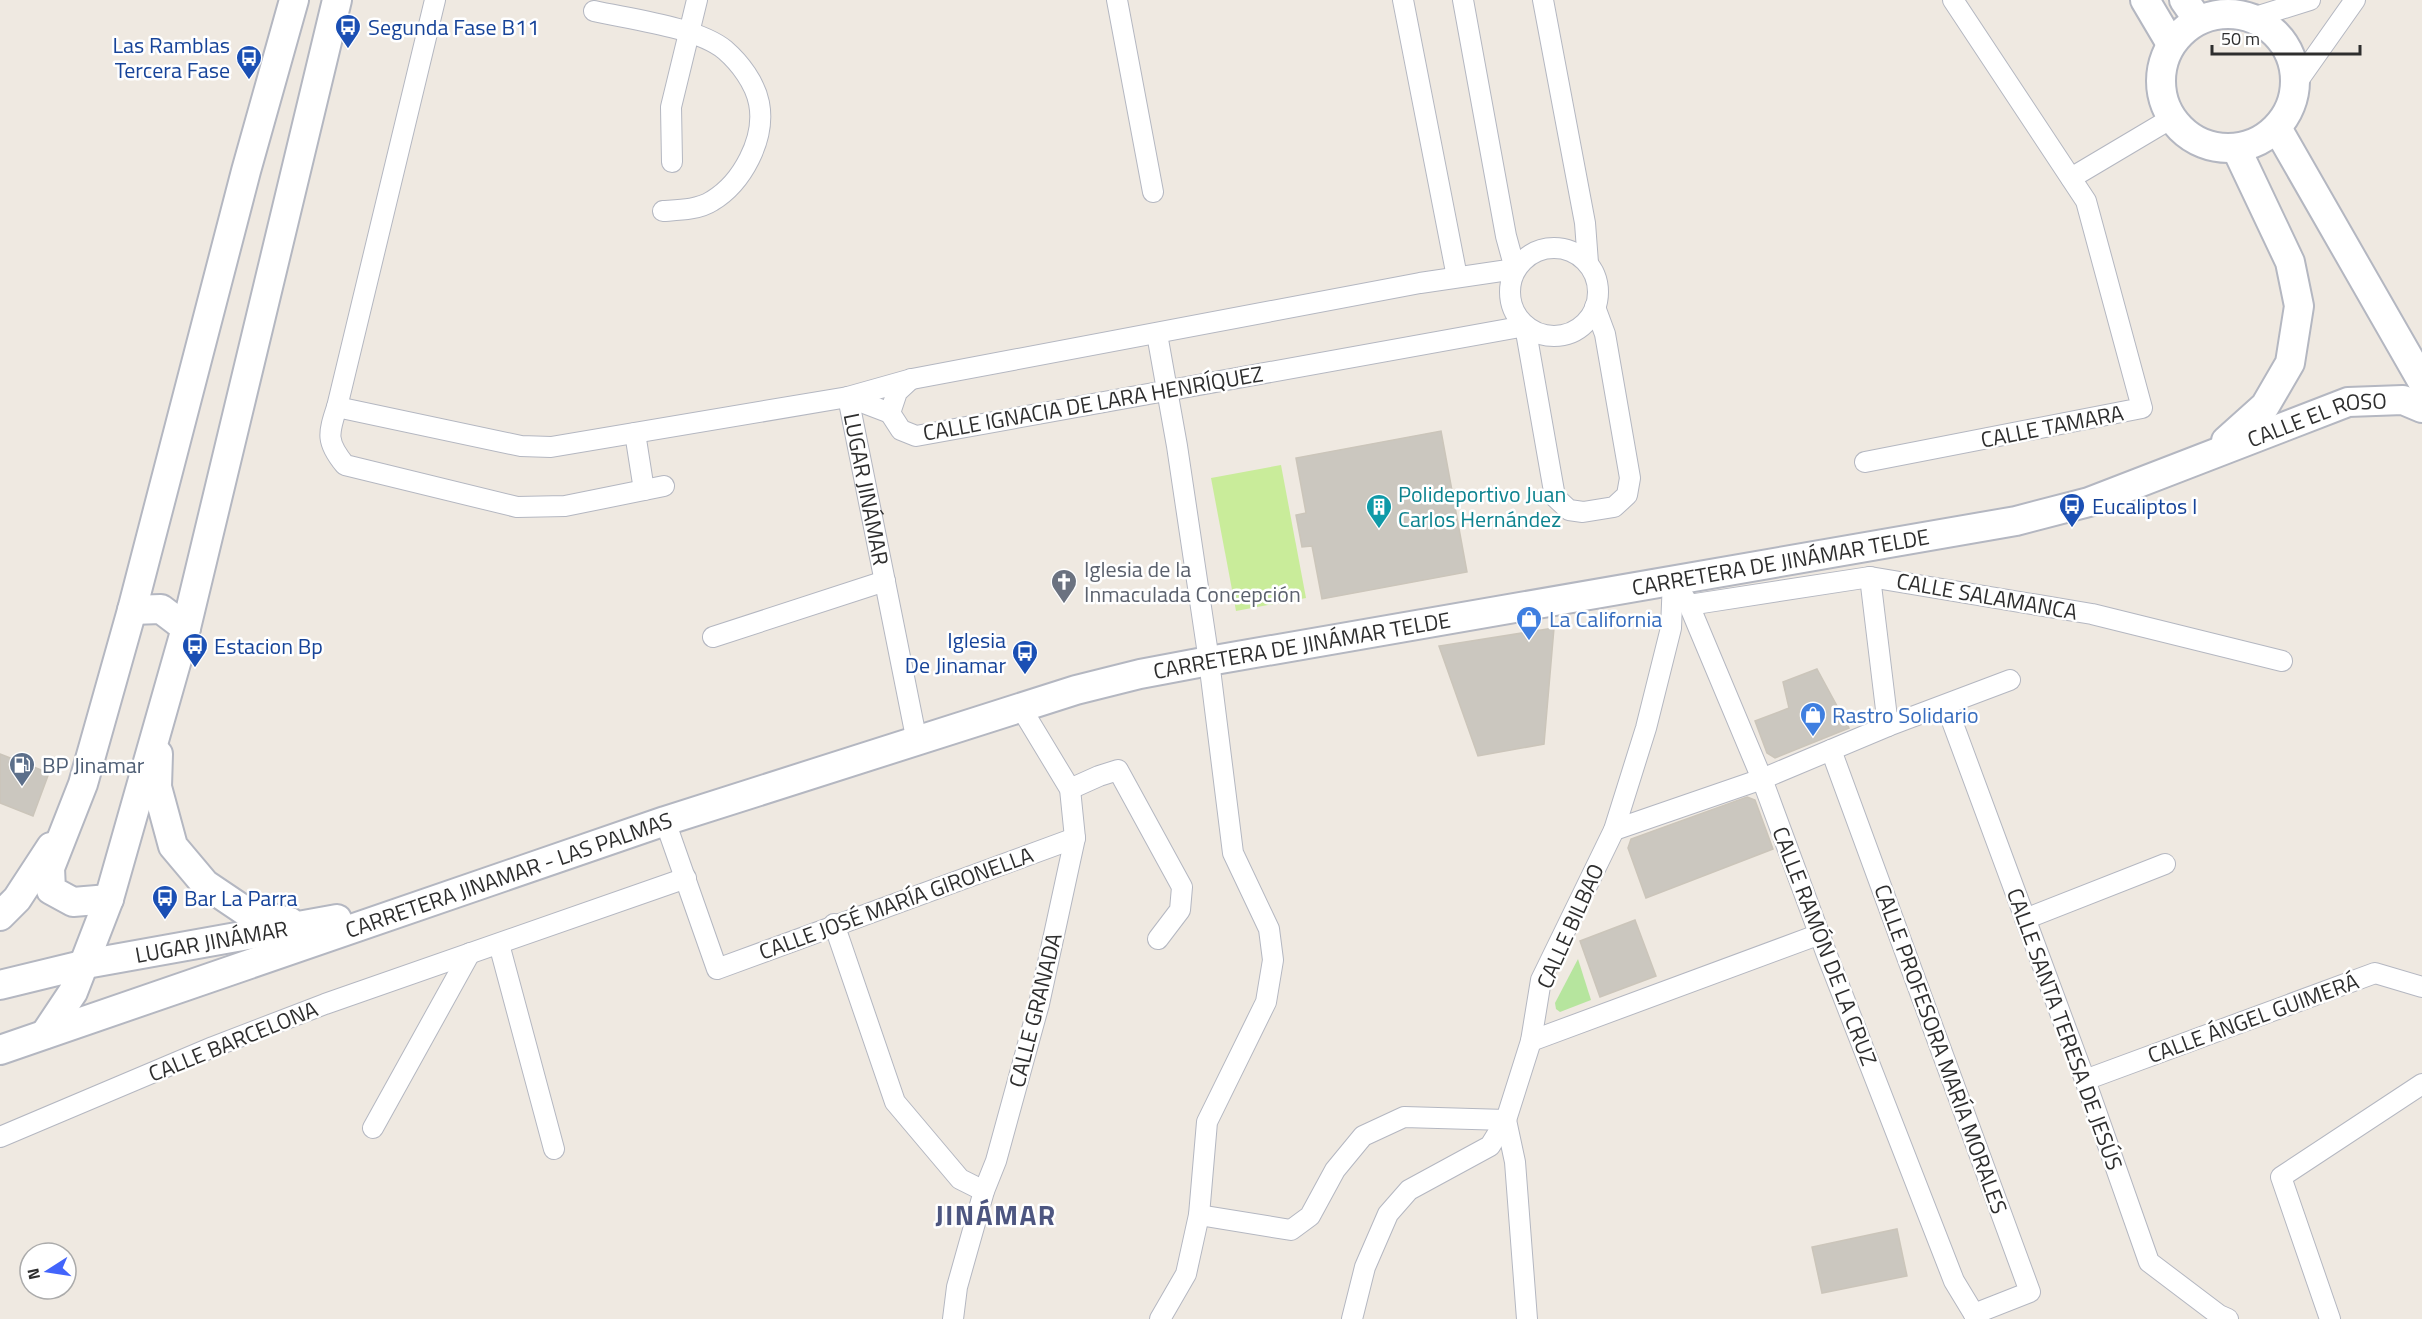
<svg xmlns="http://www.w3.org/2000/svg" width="2422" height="1319" viewBox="0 0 2422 1319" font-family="'Titillium Web',sans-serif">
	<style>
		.green { fill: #b6e59e }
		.pitch { fill: #c9ec9a }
		.building { fill: #cbc7bf; stroke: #cbc5ba; stroke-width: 1.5 }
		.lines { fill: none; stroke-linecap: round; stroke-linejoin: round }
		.street-casing { stroke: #b4b7c1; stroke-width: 22 }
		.secondary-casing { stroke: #b4b7c1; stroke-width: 32 }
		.street { stroke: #fff; stroke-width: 20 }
		.secondary { stroke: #fff; stroke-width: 28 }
		.labels { text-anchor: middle; stroke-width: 5; stroke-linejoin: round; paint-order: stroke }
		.transit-label { font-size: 22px; fill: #164399; stroke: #fff; text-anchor: start }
		.street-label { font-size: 22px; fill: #2e2e2e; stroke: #fff }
		.culture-label { font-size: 22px; fill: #0d838f; stroke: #fff; text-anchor: start }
		.worship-label { font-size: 22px; fill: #5b616d; stroke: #fff; text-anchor: start }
		.shop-label { font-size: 22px; fill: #366cbe; stroke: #fff; text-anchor: start }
		.service-label { font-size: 22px; fill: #4e5e75; stroke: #fff; text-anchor: start }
		.district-label { font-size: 28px; font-weight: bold; letter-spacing: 1.5px; fill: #4d5680; stroke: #fff }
	</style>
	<rect width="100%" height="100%" fill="#efe9e1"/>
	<path class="green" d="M1578,959L1591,1000L1560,1012L1556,1009L1555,1003Z"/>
	<path class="pitch" d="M1281,465L1306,598L1236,611L1211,478Z"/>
	<path class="building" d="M1441,431L1467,572L1322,599L1312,546L1302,547L1296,515L1306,513L1296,458Z
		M1554,628L1544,744L1478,756L1439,646Z
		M1817,669L1849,728L1775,758L1767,753L1755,721L1789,708L1783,682Z
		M0,754L49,773L33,816L0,803Z
		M1747,797L1755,800L1773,849L1646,898L1628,848L1631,839Z
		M1635,920L1656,976L1600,997L1580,941Z
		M1897,1229L1907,1276L1822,1293L1812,1247Z"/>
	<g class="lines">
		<defs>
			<g id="street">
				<path d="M1117,0L1153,192"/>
				<path d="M1403,0L1457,277"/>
				<path d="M1543,0L1585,223L1588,263"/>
				<path d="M594,11C629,19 697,27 725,50C740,63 755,83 759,103C766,139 742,183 712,201C698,210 678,210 663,211"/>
				<path d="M2252,18L2310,0"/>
				<path d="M2295,85L2355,0"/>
				<path d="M672,162L671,107L697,0"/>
				<path d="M2071,178L2172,118"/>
				<circle cx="1554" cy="292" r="44"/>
				<path d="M1157,334L1177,446L1209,661L1233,853L1269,929L1273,960L1266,1002L1207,1122L1199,1215L1186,1274L1160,1319"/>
				<path d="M911,379L897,392L890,413L901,430L916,436L1525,326L1555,497L1569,510L1583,512L1614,507L1627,495L1630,478L1605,334L1595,307"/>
				<path id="s1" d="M848,397L917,742"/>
				<path d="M848,397L890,413"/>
				<path d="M337,407L435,0"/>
				<path d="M635,433L644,490"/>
				<path d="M1865,462L2142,408L2086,201L1953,0"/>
				<path d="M664,486L565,506L517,507L345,465C326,442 328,434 337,407L521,446L551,447L848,397L912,379L1420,283L1515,269L1506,236L1463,0"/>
				<path d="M1870,577L1888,726"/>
				<path d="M1673,580L1689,605L1762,779L1827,955L1954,1281L1977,1319"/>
				<path d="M1689,605L1870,577L2092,614L2282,661"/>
				<path d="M713,637L885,581"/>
				<path d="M1946,705L2085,1080L2149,1262L2219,1315L2228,1319"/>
				<path d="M1831,750L2030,1292L1974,1314"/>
				<path d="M1070,789L1099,776L1118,770L1182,887L1180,910L1158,939"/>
				<path d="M665,821L717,969L1075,838"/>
				<path d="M1614,830L1762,779L1888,726L2010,680"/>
				<path d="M2025,919L2165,864"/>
				<path d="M834,924L895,1102L960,1179L984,1191"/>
				<path d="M499,944L554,1149"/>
				<path d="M1531,1041L1820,934"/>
				<path d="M2085,1080L2375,973L2422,987"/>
				<path d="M373,1128L470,953"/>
				<path d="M0,1137L213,1047L325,1004L686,878"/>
				<path d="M1199,1215L1291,1230L1310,1216L1335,1170L1363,1136L1404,1117L1506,1120L1515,1162L1527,1319"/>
				<path d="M953,1319L957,1287L984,1191L996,1161L1039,1004L1075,838L1070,789L1021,708"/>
				<path d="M1352,1319L1365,1267L1388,1214L1409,1190L1490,1146L1506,1120L1531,1041L1541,980L1614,830L1646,728L1671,628L1673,580"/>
				<path d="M2330,1319L2281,1177L2422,1084"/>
			</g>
			<g id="secondary">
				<path d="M2145,0L2171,44"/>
				<path d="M2184,0L2198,20"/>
				<circle cx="2228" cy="81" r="67"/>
				<path d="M2277,128L2422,381"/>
				<path d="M2226,441L2265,406L2290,363L2299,306L2290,262L2236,148"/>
				<path d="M132,610L161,609L186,628"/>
				<path d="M158,754L157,787L173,846L205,884L248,913L290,922"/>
				<path d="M109,899L73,902L51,890L50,868L83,784L132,610L246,171L294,0"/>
				<path d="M0,916L17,899L51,847"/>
				<path id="s2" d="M0,985L86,964L337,919"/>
				<path d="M45,1034L73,992L109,899L186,628L337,0"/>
				<path id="s3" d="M0,1050L665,821L1076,690L1140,674L1209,661L2016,521L2089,502L2348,402L2403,400L2422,408"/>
			</g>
		</defs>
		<use href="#street" class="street-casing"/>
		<use href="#secondary" class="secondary-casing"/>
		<use href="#street" class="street"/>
		<use href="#secondary" class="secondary"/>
	</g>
	<defs>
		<symbol id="bus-pin" viewBox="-11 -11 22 30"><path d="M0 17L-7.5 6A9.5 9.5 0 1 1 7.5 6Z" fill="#1a4fb4" stroke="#fff"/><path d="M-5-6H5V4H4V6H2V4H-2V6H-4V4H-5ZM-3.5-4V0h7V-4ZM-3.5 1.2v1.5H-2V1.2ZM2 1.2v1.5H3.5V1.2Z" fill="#fff"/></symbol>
		<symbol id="building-pin" viewBox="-11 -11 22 30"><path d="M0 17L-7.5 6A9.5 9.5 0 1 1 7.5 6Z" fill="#0f9aa8" stroke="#fff"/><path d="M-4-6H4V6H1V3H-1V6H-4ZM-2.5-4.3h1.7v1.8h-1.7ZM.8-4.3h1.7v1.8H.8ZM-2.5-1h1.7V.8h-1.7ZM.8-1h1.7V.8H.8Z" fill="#fff"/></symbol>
		<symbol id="church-pin" viewBox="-11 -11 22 30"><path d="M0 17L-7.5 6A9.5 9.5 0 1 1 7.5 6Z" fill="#6b7280" stroke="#fff"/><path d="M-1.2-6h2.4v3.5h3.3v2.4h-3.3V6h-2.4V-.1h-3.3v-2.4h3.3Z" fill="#fff"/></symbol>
		<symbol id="shop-pin" viewBox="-11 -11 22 30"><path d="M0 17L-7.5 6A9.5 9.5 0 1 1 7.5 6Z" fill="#3f7fe0" stroke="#fff"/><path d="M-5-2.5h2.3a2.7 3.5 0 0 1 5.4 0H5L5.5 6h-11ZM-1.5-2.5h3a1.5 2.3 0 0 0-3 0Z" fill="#fff"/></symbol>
		<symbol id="fuel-pin" viewBox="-11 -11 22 30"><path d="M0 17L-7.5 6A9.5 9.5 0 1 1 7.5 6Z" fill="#5c6f8a" stroke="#fff"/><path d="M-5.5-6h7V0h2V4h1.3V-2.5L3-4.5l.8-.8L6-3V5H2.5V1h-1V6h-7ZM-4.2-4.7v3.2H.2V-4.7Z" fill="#fff"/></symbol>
	</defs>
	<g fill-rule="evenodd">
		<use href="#bus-pin" x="333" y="12" width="30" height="40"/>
		<use href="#bus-pin" x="234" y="43" width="30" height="40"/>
		<use href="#bus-pin" x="2057" y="491" width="30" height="40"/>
		<use href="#building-pin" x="1364" y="492" width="30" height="40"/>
		<use href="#church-pin" x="1049" y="567" width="30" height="40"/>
		<use href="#shop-pin" x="1514" y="604" width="30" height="40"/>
		<use href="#bus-pin" x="180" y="631" width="30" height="40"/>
		<use href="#bus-pin" x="1010" y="638" width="30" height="40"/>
		<use href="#shop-pin" x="1798" y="700" width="30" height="40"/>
		<use href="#fuel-pin" x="7" y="750" width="30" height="40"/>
		<use href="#bus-pin" x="150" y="883" width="30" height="40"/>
	</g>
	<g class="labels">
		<g class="transit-label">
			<text x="368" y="35">Segunda Fase B11</text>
			<text x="230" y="53" text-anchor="end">Las Ramblas<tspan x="230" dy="25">Tercera Fase</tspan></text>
			<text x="2092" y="514">Eucaliptos I</text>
			<text x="1006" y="648" text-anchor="end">Iglesia<tspan x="1006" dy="25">De Jinamar</tspan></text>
			<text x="214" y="654">Estacion Bp</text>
			<text x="184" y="906">Bar La Parra</text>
		</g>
		<g class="street-label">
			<text transform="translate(1093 403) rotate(-10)" y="8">CALLE IGNACIA DE LARA HENRÍQUEZ</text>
			<text dy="8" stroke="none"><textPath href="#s3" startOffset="2409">CALLE EL ROSO</textPath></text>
			<text transform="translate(2052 426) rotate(-11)" y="8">CALLE TAMARA</text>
			<text dy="8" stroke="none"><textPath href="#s1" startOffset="94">LUGAR JINÁMAR</textPath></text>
			<text dy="8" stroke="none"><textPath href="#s3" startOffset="1851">CARRETERA DE JINÁMAR TELDE</textPath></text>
			<text transform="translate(1987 596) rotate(10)" y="8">CALLE SALAMANCA</text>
			<text dy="8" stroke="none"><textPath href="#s3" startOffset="1365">CARRETERA DE JINÁMAR TELDE</textPath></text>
			<text dy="8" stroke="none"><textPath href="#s3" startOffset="538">CARRETERA JINAMAR - LAS PALMAS</textPath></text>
			<text transform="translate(896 903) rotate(-20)" y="8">CALLE JOSÉ MARÍA GIRONELLA</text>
			<text transform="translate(1570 926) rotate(-66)" y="8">CALLE BILBAO</text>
			<text dy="8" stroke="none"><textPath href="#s2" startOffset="216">LUGAR JINÁMAR</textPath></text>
			<text transform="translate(1825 946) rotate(69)" y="8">CALLE RAMÓN DE LA CRUZ</text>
			<text transform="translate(1035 1010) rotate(-76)" y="8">CALLE GRANADA</text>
			<text transform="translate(2253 1018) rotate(-20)" y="8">CALLE ÁNGEL GUIMERÁ</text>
			<text transform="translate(2065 1029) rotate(70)" y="8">CALLE SANTA TERESA DE JESÚS</text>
			<text transform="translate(233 1041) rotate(-22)" y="8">CALLE BARCELONA</text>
			<text transform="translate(1941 1049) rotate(70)" y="8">CALLE PROFESORA MARÍA MORALES</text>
		</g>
		<g class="culture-label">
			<text x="1398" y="502">Polideportivo Juan<tspan x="1398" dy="25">Carlos Hernández</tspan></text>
		</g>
		<g class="worship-label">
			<text x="1084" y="577">Iglesia de la<tspan x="1084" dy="25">Inmaculada Concepción</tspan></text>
		</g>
		<g class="shop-label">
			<text x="1549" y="627">La California</text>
			<text x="1832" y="723">Rastro Solidario</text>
		</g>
		<g class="service-label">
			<text x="42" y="773">BP Jinamar</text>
		</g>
		<g class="district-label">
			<text x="996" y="1225">JINÁMAR</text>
		</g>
	</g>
	<g transform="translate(48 1271) rotate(258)"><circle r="28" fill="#ffffff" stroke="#ababab" stroke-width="1.5"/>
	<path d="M0-4.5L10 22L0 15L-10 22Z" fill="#4264fb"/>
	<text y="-9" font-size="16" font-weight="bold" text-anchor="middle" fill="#2e2e2e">N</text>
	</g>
	<path d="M2212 45v9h148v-9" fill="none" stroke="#2e2e2e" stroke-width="3"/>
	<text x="2221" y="45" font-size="18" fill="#2e2e2e" stroke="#ffffff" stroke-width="4.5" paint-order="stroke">50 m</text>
</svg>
